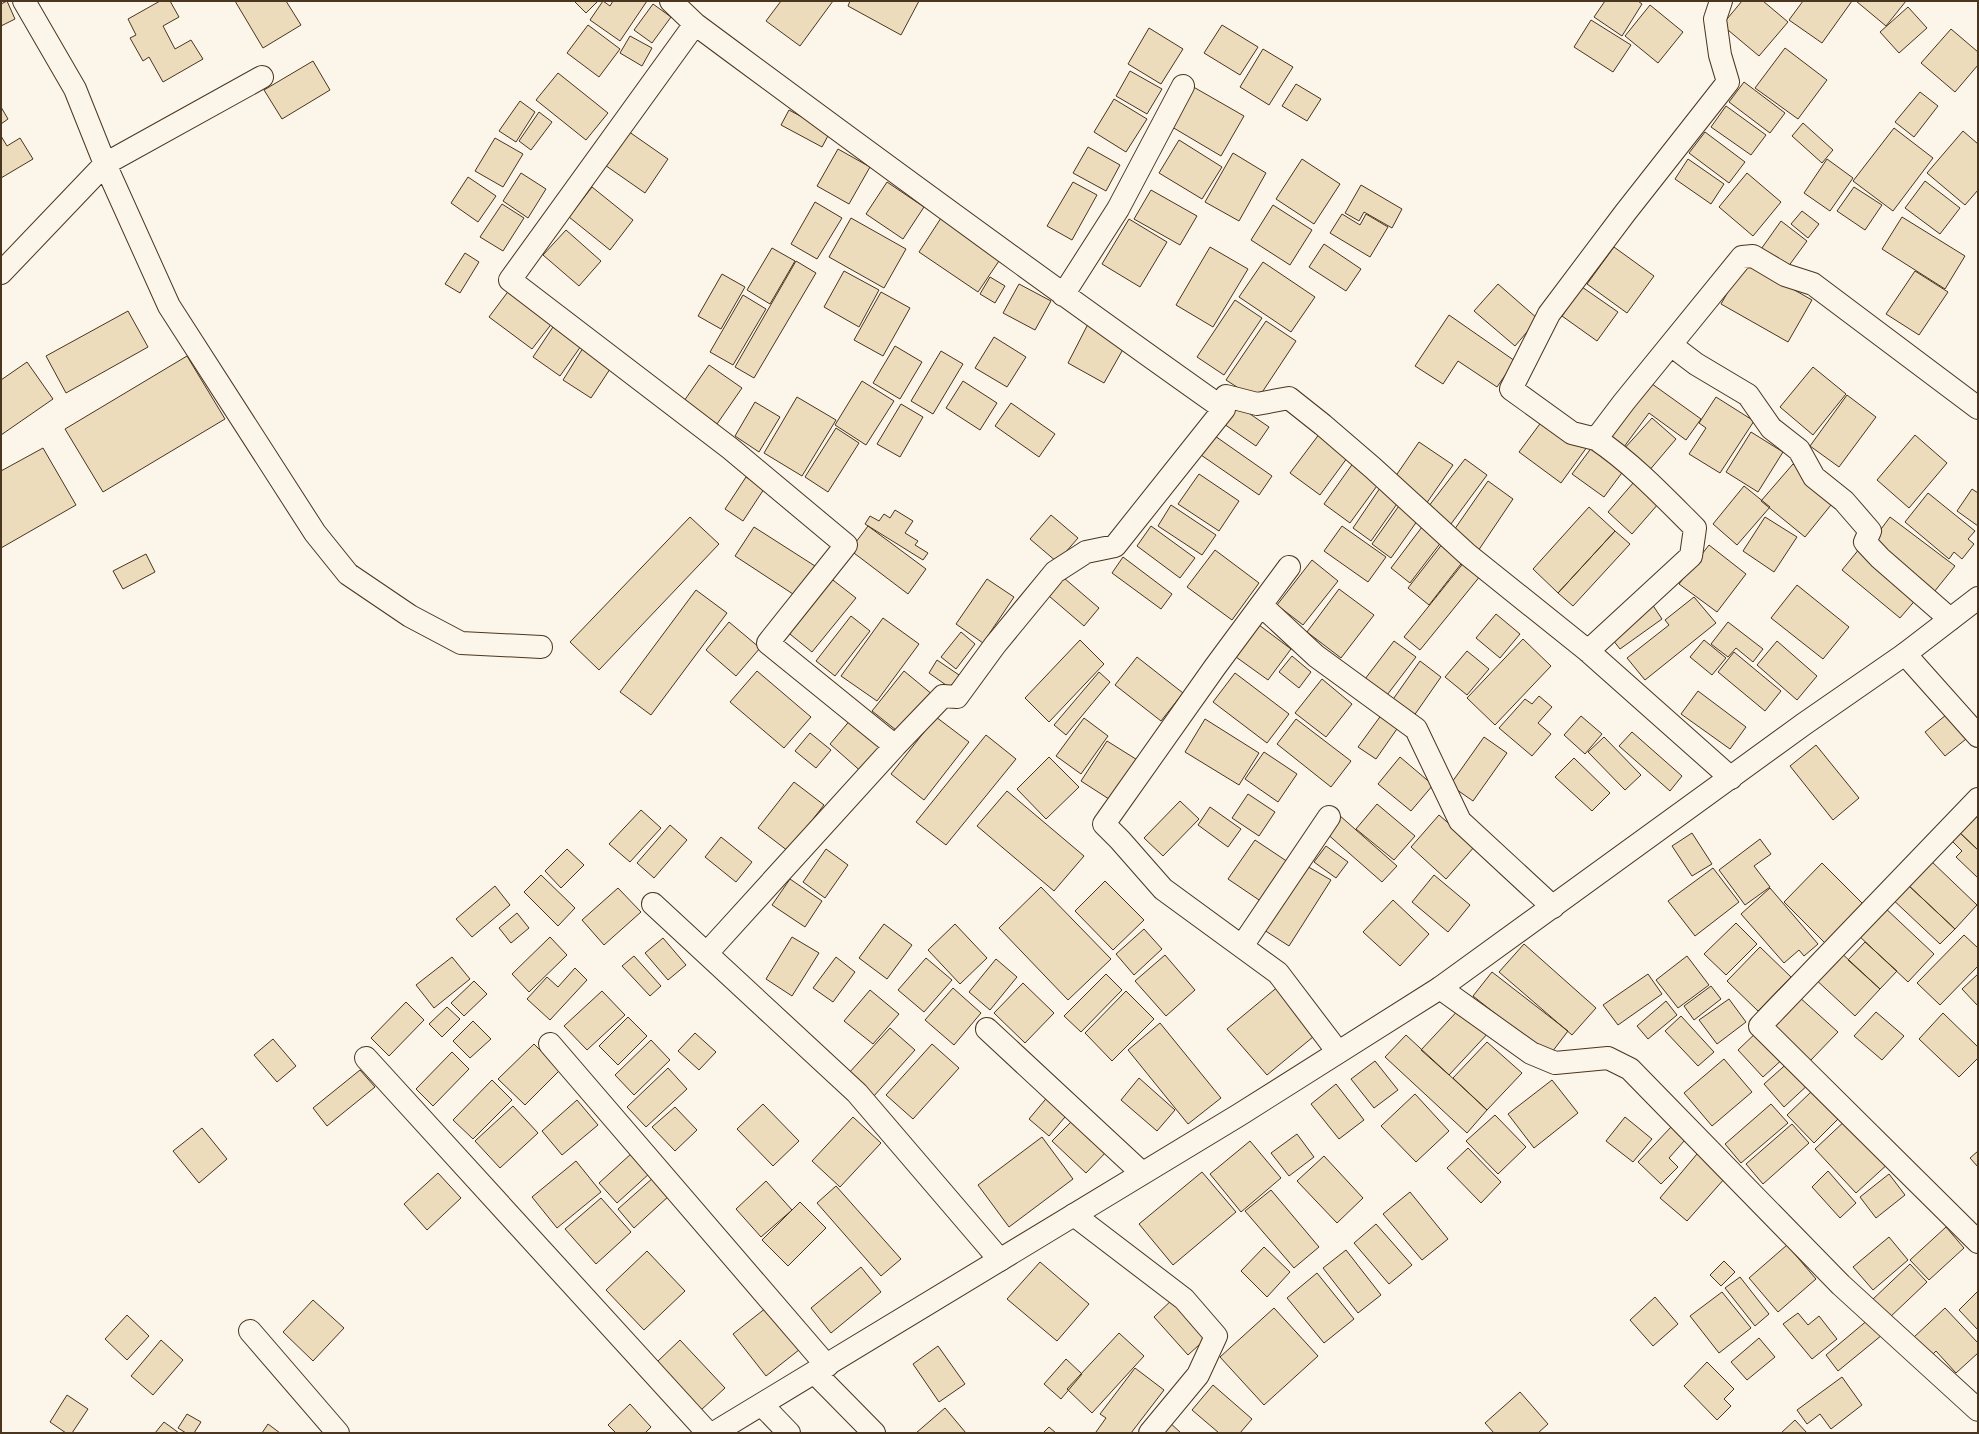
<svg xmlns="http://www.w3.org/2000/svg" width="1979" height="1434" viewBox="0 0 1979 1434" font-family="'DejaVu Sans',sans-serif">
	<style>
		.building { fill: #ecdcbc; stroke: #4a3520 }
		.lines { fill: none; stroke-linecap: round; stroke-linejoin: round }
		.minor-casing { stroke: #4a3520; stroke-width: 24 }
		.tertiary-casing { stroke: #4a3520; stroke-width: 24 }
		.minor { stroke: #fbf6e9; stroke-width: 22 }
		.tertiary { stroke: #fbf6e9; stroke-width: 22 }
	</style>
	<rect width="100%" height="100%" fill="#fbf6e9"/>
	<path class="building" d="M7,1L15,19L1,26V4Z
		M160,1H170L179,17L163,26L175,49L191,40L203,59L163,82L149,57L143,61L130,38L136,35L128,19Z
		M235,1H286L301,25L263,48Z
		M574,1H598L586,13Z
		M603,1L610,6L613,1H647L620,41L590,20Z
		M781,1H833L800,46L766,21Z
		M850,1H919L901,35L848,6Z
		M1605,1H1638L1642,4L1622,36L1594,17Z
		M1742,1H1763L1788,22L1759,56L1722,25Z
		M1803,1H1852L1822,43L1789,20Z
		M1856,1H1906L1886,26Z
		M653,4L671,17L652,43L634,30Z
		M1650,5L1683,32L1658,63L1625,36Z
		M1908,7L1927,28L1899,53L1880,32Z
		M1591,20L1631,45L1613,72L1574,47Z
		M588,25L620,49L599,77L567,53Z
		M1222,25L1258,47L1240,75L1204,53Z
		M1149,28L1183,49L1161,84L1128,64Z
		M1951,29L1978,52V65L1955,92L1921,63Z
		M630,36L652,48L642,66L620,53Z
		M1785,48L1827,80L1798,119L1755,88Z
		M1263,49L1293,67L1269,105L1240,87Z
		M313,61L330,90L282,119L264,90Z
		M1130,71L1162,89L1147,114L1116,96Z
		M558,73L608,113L586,140L536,100Z
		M1744,82L1785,113L1770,133L1729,102Z
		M1296,84L1321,99L1307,121L1282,106Z
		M1190,85L1244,116L1221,156L1167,124Z
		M1920,92L1938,106L1914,137L1895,122Z
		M1114,99L1147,119L1126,152L1094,132Z
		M520,101L535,112L516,142L499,131Z
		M1726,106L1766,135L1751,155L1711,127Z
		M1,107L8,119L1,124Z
		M789,110L830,132L822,147L781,125Z
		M539,112L552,122L531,150L519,141Z
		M1803,123L1833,150L1822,163L1792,136Z
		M1894,128L1933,158L1893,211L1853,181Z
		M625,129L668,159L645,193L602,163Z
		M1963,131L1978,144V190L1965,205L1927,173Z
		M1705,132L1745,162L1729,183L1689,153Z
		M1,136L7,146L20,138L33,159L1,178Z
		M495,138L523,154L503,187L475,171Z
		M1179,140L1222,167L1202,199L1159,173Z
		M1088,147L1120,165L1106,191L1073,173Z
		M838,149L870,167L849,204L817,186Z
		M1233,153L1266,173L1239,221L1205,202Z
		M1302,159L1340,184L1314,224L1276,199Z
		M1688,159L1724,184L1711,204L1675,179Z
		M1827,159L1853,178L1830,211L1804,193Z
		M521,173L546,189L528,218L503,201Z
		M1747,173L1781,202L1753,236L1719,207Z
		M468,177L496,196L478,222L451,203Z
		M1925,181L1960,208L1940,234L1905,208Z
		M887,182L924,207L903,239L866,214Z
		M1073,182L1097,195L1072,240L1047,226Z
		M1361,185L1402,209L1392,228L1364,212L1359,221L1345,213Z
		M592,187L633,220L610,250L569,217Z
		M1854,187L1882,205L1865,230L1837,211Z
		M1151,190L1197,216L1180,245L1134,219Z
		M815,202L842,218L817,259L791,244Z
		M502,204L524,218L503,251L480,237Z
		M1273,205L1312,230L1290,265L1251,240Z
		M1802,211L1819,224L1808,238L1791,224Z
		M1342,214L1360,225L1366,214L1388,227L1370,257L1330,233Z
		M1902,217L1965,256L1945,289L1882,249Z
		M851,218L906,249L884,288L829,257Z
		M941,218L1001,258L978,292L919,252Z
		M1129,219L1167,242L1140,287L1102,264Z
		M1781,221L1807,241L1785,271L1759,252Z
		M566,230L601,261L579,286L543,255Z
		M1324,244L1361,269L1346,291L1309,267Z
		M1210,247L1248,269L1213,327L1176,305Z
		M1614,247L1654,276L1627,313L1587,284Z
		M772,248L795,261L770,304L747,290Z
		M465,253L479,262L460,293L445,284Z
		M796,261L816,273L754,378L735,367Z
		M1263,262L1315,297L1291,332L1239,297Z
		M1745,262L1812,300L1788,342L1721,304Z
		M844,271L879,290L859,327L824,307Z
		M1915,271L1948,292L1919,335L1886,314Z
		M722,274L745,287L721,329L698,316Z
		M990,277L1005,286L995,303L980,294Z
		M1019,284L1051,301L1035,330L1003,313Z
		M1498,284L1538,319L1515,346L1474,311Z
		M1582,287L1618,312L1597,341L1562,316Z
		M510,289L553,322L532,349L489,317Z
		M881,292L910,308L883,356L854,340Z
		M743,295L766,309L733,365L710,352Z
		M1235,300L1262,318L1224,375L1197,357Z
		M128,311L148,347L66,393L46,356Z
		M1449,315L1515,361L1497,387L1458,361L1443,384L1415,366Z
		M1266,321L1296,341L1257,400L1226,380Z
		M1088,324L1126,344L1104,383L1068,363Z
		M553,327L581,346L560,376L533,357Z
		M994,337L1026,357L1007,387L975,368Z
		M895,346L922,362L900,399L873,383Z
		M583,348L612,366L591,398L563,380Z
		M941,351L963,364L933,414L911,401Z
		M187,356L225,419L103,492L65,429Z
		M27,362L53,399L1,435V380Z
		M709,365L742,388L717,424L684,401Z
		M1813,367L1846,394L1813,435L1780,407Z
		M862,381L894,401L866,445L835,425Z
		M963,381L997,403L980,430L946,408Z
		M1648,381L1701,419L1686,440L1649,413L1621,451L1605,440Z
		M1847,395L1876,417L1839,467L1810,446Z
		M797,397L836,420L802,476L764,453Z
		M1716,397L1754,421L1720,473L1689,454L1706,428L1699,423Z
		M755,402L780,417L759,452L735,436Z
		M1011,403L1055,434L1039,457L995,426Z
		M901,404L923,417L900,457L877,444Z
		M1237,405L1269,427L1256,446L1224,424Z
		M1545,417L1587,447L1561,483L1519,452Z
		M1652,418L1676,439L1648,472L1623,450Z
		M836,428L859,443L828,492L805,477Z
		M1751,432L1783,452L1758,492L1726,472Z
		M1320,433L1350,454L1320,495L1290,473Z
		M1915,435L1947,463L1909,508L1877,480Z
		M1215,436L1272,476L1259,495L1201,455Z
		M1419,442L1453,465L1426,504L1393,480Z
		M1595,443L1627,466L1604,497L1572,474Z
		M43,448L76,505L1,548V471Z
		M1356,459L1382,479L1350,523L1324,504Z
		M1465,459L1487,475L1448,528L1425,511Z
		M1793,464L1835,500L1805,537L1761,501Z
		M1199,474L1239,501L1219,531L1178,504Z
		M746,477L764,489L743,521L725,509Z
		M1488,481L1513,499L1478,551L1452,533Z
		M1634,482L1659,503L1632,534L1608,512Z
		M1744,486L1770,507L1737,545L1713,524Z
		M1380,488L1399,501L1371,541L1353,528Z
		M1972,489L1978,493V526L1957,511Z
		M1928,493L1975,531L1968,539L1974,544L1962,559L1954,552L1949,559L1905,522Z
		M1401,503L1420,517L1391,558L1372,544Z
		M1171,505L1216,535L1202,555L1158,526Z
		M1589,507L1615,531L1558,593L1533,569Z
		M895,510L913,521L905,533L918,541L915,545L928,553L923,560L865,524L870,516L879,521L884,514L890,518Z
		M1051,515L1078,538L1057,562L1030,539Z
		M690,517L719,544L599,670L570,642Z
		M1765,517L1797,537L1774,572L1743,551Z
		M1890,517L1955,566L1934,592L1870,544Z
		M868,526L926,569L908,594L850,550Z
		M1151,526L1195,558L1180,578L1137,546Z
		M1342,526L1386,557L1368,582L1324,551Z
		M754,527L815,566L796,596L735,556Z
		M1422,527L1442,541L1410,583L1391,568Z
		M1615,531L1630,544L1573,606L1558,593Z
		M1443,543L1464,560L1429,605L1408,588Z
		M1709,545L1746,574L1717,612L1679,584Z
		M1860,548L1918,597L1900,618L1842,570Z
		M1215,550L1259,583L1232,620L1187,587Z
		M146,554L155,572L123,589L113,571Z
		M1123,557L1172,594L1161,609L1112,573Z
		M1312,560L1338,581L1303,625L1277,605Z
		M1465,561L1481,575L1420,650L1404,637Z
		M829,577L856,598L812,652L785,630Z
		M1064,578L1099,608L1084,626L1049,596Z
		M987,579L1014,597L983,643L956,624Z
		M1797,585L1849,627L1823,659L1771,618Z
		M1339,589L1374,615L1341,658L1307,632Z
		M696,590L727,613L651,715L620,692Z
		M1694,597L1716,623L1645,680L1627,658L1669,625L1665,620Z
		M1652,604L1662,619L1620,649L1609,635Z
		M1496,614L1520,634L1500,658L1476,638Z
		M851,616L870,631L835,676L816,661Z
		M883,618L919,644L877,701L841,676Z
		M729,622L760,648L736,676L706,650Z
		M1728,622L1763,649L1753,662L1736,648L1728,657L1711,644Z
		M1259,625L1291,649L1268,680L1236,657Z
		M961,632L975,644L956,669L941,657Z
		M1523,639L1551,666L1495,725L1467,698Z
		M1080,640L1104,664L1049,722L1025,698Z
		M1704,640L1726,658L1712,675L1690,657Z
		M1394,641L1416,657L1384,699L1362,683Z
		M1777,641L1817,676L1797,700L1757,665Z
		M1467,651L1489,669L1467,695L1445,677Z
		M1734,652L1781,691L1765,711L1718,672Z
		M1292,656L1311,672L1299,688L1279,672Z
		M1137,657L1183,693L1161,721L1115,685Z
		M937,660L962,677L953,690L929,673Z
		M1420,661L1441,677L1411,720L1389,705Z
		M757,671L811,717L784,748L730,702Z
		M904,671L933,695L901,734L872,711Z
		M1099,672L1110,682L1066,735L1054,725Z
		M1235,673L1289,714L1267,743L1213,702Z
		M1322,679L1352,704L1326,737L1295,713Z
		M1698,691L1746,727L1730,749L1681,714Z
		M1539,696L1552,707L1538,723L1551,734L1532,756L1499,728L1525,699L1532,704Z
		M1951,711L1971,735L1945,756L1925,732Z
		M1382,714L1399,726L1376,759L1358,747Z
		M1581,716L1602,734L1585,754L1564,735Z
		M936,717L969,742L924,800L891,774Z
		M852,718L886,748L864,774L830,744Z
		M1084,718L1108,736L1081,774L1056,756Z
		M1205,719L1259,753L1239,785L1185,752Z
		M1296,719L1351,761L1331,787L1277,744Z
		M1632,732L1682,776L1670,791L1619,746Z
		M810,733L831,750L816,768L795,751Z
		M986,735L1016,759L946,845L916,822Z
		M1484,737L1507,753L1473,801L1450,785Z
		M1604,737L1641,775L1625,790L1588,752Z
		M1107,741L1139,761L1112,801L1081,781Z
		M1816,745L1859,798L1833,820L1790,766Z
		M1264,752L1297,774L1278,802L1245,779Z
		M1049,757L1079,787L1046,819L1017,789Z
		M1400,757L1433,785L1411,811L1378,784Z
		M1574,758L1610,793L1592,811L1555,777Z
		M794,782L824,805L788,851L758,828Z
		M1007,791L1084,856L1054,891L977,826Z
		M1248,794L1275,812L1259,836L1232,818Z
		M1180,801L1199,819L1163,856L1144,838Z
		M1377,804L1415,836L1394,860L1356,829Z
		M1210,807L1241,829L1228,847L1198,825Z
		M641,810L661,828L630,862L609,844Z
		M1978,814V850L1958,831Z
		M1339,815L1397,866L1382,882L1325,832Z
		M1439,815L1475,846L1446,879L1411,847Z
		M670,825L687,840L654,878L637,863Z
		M1958,831L1978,850V878L1956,857L1962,851L1950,839Z
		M1692,833L1712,864L1692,876L1672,846Z
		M721,837L752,862L736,882L705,857Z
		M1760,839L1771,854L1754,866L1770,887L1745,905L1719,870Z
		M1255,840L1288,862L1262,902L1228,879Z
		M1326,846L1348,862L1336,878L1314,862Z
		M567,849L584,865L561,888L545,871Z
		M826,849L848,865L825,898L803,882Z
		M1930,860L1977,905L1955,929L1907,884Z
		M1822,863L1865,906L1826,944L1784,902Z
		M1305,865L1331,880L1289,946L1264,930Z
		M1713,868L1739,902L1695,936L1668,901Z
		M541,875L575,908L558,926L524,892Z
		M1434,875L1470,905L1448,932L1412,902Z
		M790,879L822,901L805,927L772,905Z
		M1105,881L1144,920L1113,950L1075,911Z
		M1907,884L1955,929L1940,944L1888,895Z
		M495,886L510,905L472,937L456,919Z
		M1041,887L1111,959L1068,1000L999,928Z
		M618,888L641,912L604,945L582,920Z
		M1770,888L1818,944L1804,956L1799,950L1784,963L1741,914Z
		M1393,900L1429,934L1400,966L1363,932Z
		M1883,906L1934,954L1908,982L1857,934Z
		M517,913L529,928L511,943L499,928Z
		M1736,923L1757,944L1726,975L1704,954Z
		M884,924L912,945L887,979L859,958Z
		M955,924L987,958L960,984L928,950Z
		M1144,929L1162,949L1134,975L1116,954Z
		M1964,935L1978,948V966L1940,1005L1917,983Z
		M550,937L567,955L529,992L512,974Z
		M792,937L819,953L792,996L766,979Z
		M663,938L686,965L668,980L645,953Z
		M1865,942L1897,971L1880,989L1848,960Z
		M1524,944L1596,1008L1572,1035L1499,972Z
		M1760,947L1791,977L1758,1011L1727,981Z
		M1837,949L1880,989L1855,1016L1812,976Z
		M1165,955L1195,990L1166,1016L1135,981Z
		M634,956L661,986L650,996L622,966Z
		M1687,956L1709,985L1678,1008L1656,980Z
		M452,957L470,979L434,1008L416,985Z
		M836,957L855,972L833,1002L813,988Z
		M926,958L952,980L924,1012L898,990Z
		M996,959L1017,977L990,1010L969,992Z
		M575,968L587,980L550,1020L527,999L547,977L558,987Z
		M1492,972L1568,1031L1549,1056L1473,996Z
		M1106,974L1122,990L1081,1032L1064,1016Z
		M1648,974L1662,994L1618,1025L1603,1005Z
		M1978,974V1006L1962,989Z
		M474,981L487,994L464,1016L451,1003Z
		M1023,983L1054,1013L1025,1043L994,1013Z
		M1280,985L1319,1032L1267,1075L1227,1029Z
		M1711,986L1721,999L1694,1020L1684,1006Z
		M953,988L981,1013L954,1045L925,1020Z
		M870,990L899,1014L873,1044L844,1021Z
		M602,991L625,1015L587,1050L564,1026Z
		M1126,991L1154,1019L1112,1061L1085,1033Z
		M1798,996L1838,1032L1810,1061L1771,1025Z
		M1729,999L1746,1022L1717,1044L1699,1020Z
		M1666,1001L1677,1015L1648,1039L1637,1026Z
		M406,1002L424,1020L389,1056L371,1038Z
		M1463,1005L1491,1030L1449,1075L1421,1050Z
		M447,1007L460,1019L442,1037L429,1024Z
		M1876,1012L1904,1036L1882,1060L1854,1036Z
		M1943,1013L1978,1047V1058L1959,1077L1919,1039Z
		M1681,1016L1714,1052L1698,1066L1665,1031Z
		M628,1017L647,1036L618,1065L599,1046Z
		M473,1021L491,1039L470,1058L453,1041Z
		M1160,1023L1221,1098L1188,1124L1128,1050Z
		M890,1028L915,1050L873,1097L848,1074Z
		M1760,1029L1786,1056L1763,1077L1738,1050Z
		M695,1033L716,1052L699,1070L678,1051Z
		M1406,1035L1487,1110L1467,1133L1385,1057Z
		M273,1039L296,1066L277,1082L254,1055Z
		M651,1040L670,1060L634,1095L615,1075Z
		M1487,1042L1522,1073L1487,1110L1453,1078Z
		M534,1044L560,1070L525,1105L498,1079Z
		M932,1044L959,1068L913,1119L886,1095Z
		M452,1052L469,1069L433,1106L416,1089Z
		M1724,1059L1752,1092L1712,1126L1684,1093Z
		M1791,1060L1811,1082L1784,1107L1764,1084Z
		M1375,1061L1398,1090L1374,1108L1351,1079Z
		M668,1068L687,1089L646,1127L627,1107Z
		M360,1070L375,1087L327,1126L313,1108Z
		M1139,1078L1175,1110L1157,1131L1121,1100Z
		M492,1080L512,1100L473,1139L453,1120Z
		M1552,1080L1578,1113L1534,1148L1508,1114Z
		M1336,1084L1364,1120L1339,1139L1311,1104Z
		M1811,1092L1838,1119L1814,1143L1787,1115Z
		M1050,1094L1070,1111L1049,1136L1029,1119Z
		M1415,1094L1449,1131L1416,1162L1381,1126Z
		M577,1100L598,1125L562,1155L542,1131Z
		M763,1104L799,1141L773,1166L737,1129Z
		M1771,1104L1788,1123L1741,1163L1725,1144Z
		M513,1106L538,1133L500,1168L475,1141Z
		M675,1107L697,1130L675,1151L652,1127Z
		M1495,1115L1526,1147L1498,1174L1466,1141Z
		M853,1117L881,1143L840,1187L812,1161Z
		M1625,1117L1652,1139L1633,1162L1606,1141Z
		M1075,1118L1108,1150L1086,1173L1052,1141Z
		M1848,1118L1890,1162L1856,1193L1815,1149Z
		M1792,1124L1809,1143L1763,1184L1746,1164Z
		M1671,1127L1685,1140L1669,1158L1678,1167L1661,1184L1638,1162Z
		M202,1128L227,1159L199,1183L173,1151Z
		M1297,1134L1314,1157L1289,1176L1271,1153Z
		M1042,1137L1073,1179L1009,1227L978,1185Z
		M1250,1141L1281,1178L1241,1212L1210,1174Z
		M1468,1148L1501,1182L1481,1203L1447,1168Z
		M1978,1151V1167L1970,1158Z
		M632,1153L650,1173L617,1203L599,1183Z
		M1697,1154L1725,1178L1687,1221L1660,1198Z
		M1324,1156L1363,1198L1337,1223L1297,1181Z
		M576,1161L601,1192L557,1228L532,1197Z
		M1828,1171L1856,1203L1840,1218L1812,1187Z
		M1202,1172L1236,1212L1173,1265L1139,1224Z
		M438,1173L461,1198L427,1230L404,1204Z
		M1889,1174L1905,1195L1876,1218L1860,1197Z
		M654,1177L670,1195L634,1228L618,1209Z
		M766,1181L792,1210L761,1237L736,1209Z
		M836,1186L901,1259L881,1276L817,1203Z
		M1271,1190L1319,1247L1294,1268L1245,1211Z
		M1410,1192L1448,1239L1422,1260L1383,1214Z
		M601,1198L631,1232L596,1264L565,1229Z
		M800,1202L826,1228L788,1266L762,1240Z
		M1376,1224L1412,1265L1389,1284L1354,1243Z
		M1946,1227L1964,1248L1929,1280L1910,1260Z
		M1889,1237L1908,1260L1873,1290L1853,1267Z
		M1787,1245L1816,1279L1778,1312L1749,1278Z
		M1264,1247L1290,1272L1267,1297L1241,1271Z
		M1346,1250L1381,1295L1358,1313L1323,1268Z
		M647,1251L685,1291L644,1330L606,1290Z
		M1724,1261L1735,1272L1721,1286L1710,1275Z
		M1040,1262L1089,1304L1057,1341L1007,1299Z
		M1910,1264L1927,1282L1888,1319L1871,1301Z
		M861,1267L881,1292L831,1333L811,1308Z
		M1317,1273L1354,1319L1324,1343L1287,1298Z
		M1740,1277L1769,1314L1755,1326L1725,1288Z
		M1978,1291V1330L1959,1310Z
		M1722,1292L1751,1328L1719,1353L1690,1316Z
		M1176,1296L1211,1334L1188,1355L1154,1317Z
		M1655,1297L1678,1324L1653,1346L1630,1320Z
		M313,1300L344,1328L313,1361L283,1332Z
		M776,1300L809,1342L766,1376L733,1334Z
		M1274,1308L1318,1356L1264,1405L1220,1357Z
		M1945,1308L1978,1343V1353L1956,1373L1936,1351L1930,1357L1913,1338Z
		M1798,1313L1808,1325L1819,1316L1837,1339L1812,1359L1783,1324Z
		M127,1315L149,1336L127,1360L105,1339Z
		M1869,1319L1882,1335L1838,1371L1826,1355Z
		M1119,1333L1144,1356L1092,1413L1067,1389Z
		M1759,1338L1775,1357L1747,1380L1731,1362Z
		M161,1340L183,1360L153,1395L131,1376Z
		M680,1340L725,1388L701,1410L657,1362Z
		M938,1346L965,1384L939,1402L913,1364Z
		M1066,1359L1082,1374L1061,1399L1044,1384Z
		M1707,1362L1734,1389L1724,1399L1731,1406L1717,1420L1684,1386Z
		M1135,1368L1164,1390L1131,1433H1097L1096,1432L1106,1418L1100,1414Z
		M1842,1377L1862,1405L1831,1429L1820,1414L1807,1424L1797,1410Z
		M1213,1385L1252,1419L1240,1433H1219L1192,1410Z
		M1520,1392L1548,1424L1538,1433H1494L1485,1423Z
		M67,1395L88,1409L72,1433H66L50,1422Z
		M630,1404L651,1427L645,1433H616L608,1425Z
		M945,1408L966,1433H916Z
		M187,1414L201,1422L194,1433H186L178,1428Z
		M1795,1420L1807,1433H1781Z
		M1168,1421L1181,1433H1157Z
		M164,1422L179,1433H155Z
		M268,1424L280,1433H262Z
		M1049,1427L1056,1433H1043Z"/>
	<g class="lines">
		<defs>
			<path id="minor" d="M24,1L75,89L105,164L169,306L315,533L348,574L410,616L461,643L541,647
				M671,1L695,24C870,154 1046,283 1224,409L1226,396L1257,404L1289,398L1323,425L1373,468L1467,554L1588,651L1731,778
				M695,24L510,280L731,449L846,545L768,643L895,746
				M1,273L105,164L262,77
				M1063,295L1118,209L1183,86
				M1671,345L1696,364L1748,395L1771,428L1799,450L1814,477L1844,501L1870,531L1865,542L1880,558L1950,619
				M1596,439L1572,433L1511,389L1549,314L1625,213L1728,82L1720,55L1715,19L1721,1
				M1289,567L1215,667L1104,824L1120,840L1163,889L1278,973L1338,1052
				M1261,605L1316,656L1416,729L1460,821L1553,907
				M1588,651L1691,556L1695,528C1664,497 1633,464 1596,439L1624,402L1742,257L1753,256L1785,275L1813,284L1978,408
				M1905,654L1978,736
				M1978,799L1760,1026L1978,1242
				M653,904L857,1093L1000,1260
				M1242,946L1329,817
				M707,953L895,746L943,696L957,697L995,645L1055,572L1086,552L1115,546L1224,409
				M1440,988L1531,1053L1555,1063L1608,1058L1630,1069L1841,1285L1978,1410
				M987,1029L1142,1173
				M550,1044L827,1366
				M366,1058L708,1433
				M1074,1215L1184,1299L1216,1336L1198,1375L1150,1433
				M250,1331L338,1433
				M815,1373L874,1433
				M762,1405L789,1433"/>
			<path id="tertiary" d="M714,1433L1239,1115L1440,988L1804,724L1905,654L1978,598"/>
		</defs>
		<use href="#minor" class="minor-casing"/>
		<use href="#tertiary" class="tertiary-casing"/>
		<use href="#minor" class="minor"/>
		<use href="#tertiary" class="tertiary"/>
	</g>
	<rect width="1979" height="1434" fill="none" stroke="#4a3520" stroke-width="4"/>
</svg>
